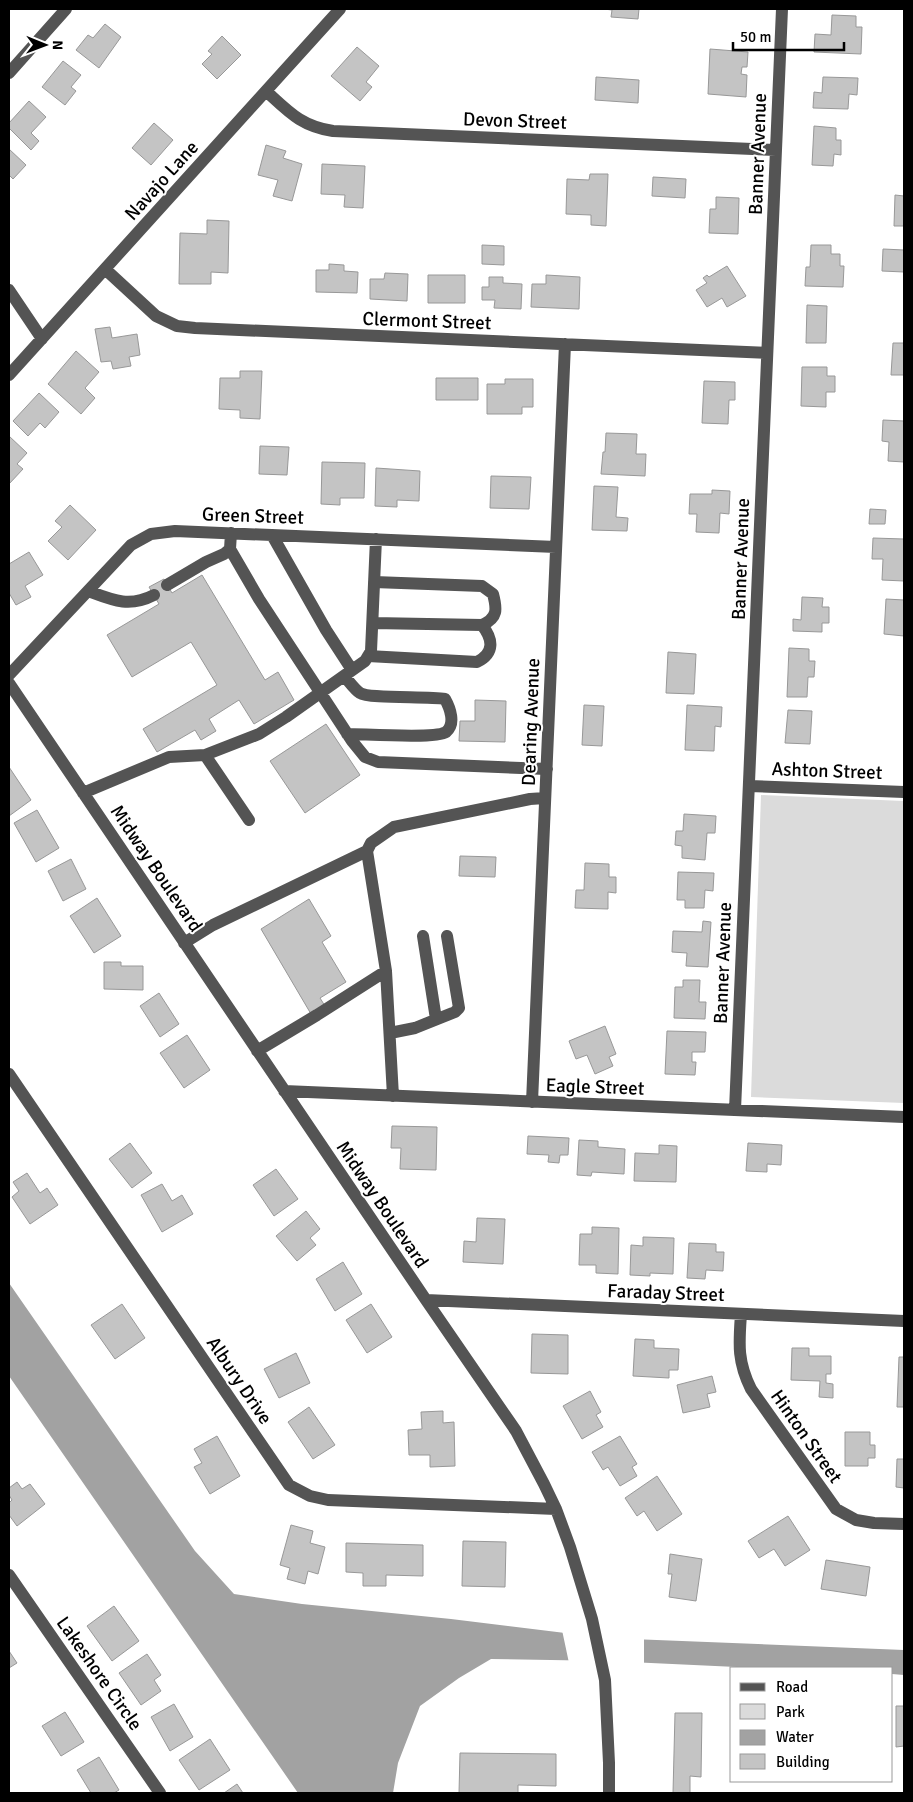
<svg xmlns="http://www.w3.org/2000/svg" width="913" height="1802" viewBox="0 0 913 1802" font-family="Signika,sans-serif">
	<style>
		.green { fill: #dbdbdb }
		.water { fill: #a2a2a2 }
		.pier { fill: #fff }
		.building { fill: #c4c4c4; stroke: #989898 }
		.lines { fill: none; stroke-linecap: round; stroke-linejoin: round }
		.minor { stroke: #545454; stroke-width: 12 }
		.labels { text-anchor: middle; stroke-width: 4; stroke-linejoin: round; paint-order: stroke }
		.street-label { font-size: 19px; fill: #000; stroke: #fff }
	</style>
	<rect width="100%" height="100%" fill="#fff"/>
	<path class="green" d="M761,795L904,801V1103L751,1097Z"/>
	<path class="water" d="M9,1283L195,1551L234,1594L302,1604L451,1619L606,1638L904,1650V1675L892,1674V1668H758L608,1661L491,1659L459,1678L420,1706L398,1763L393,1793H298L9,1376Z"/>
	<path class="pier" d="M562,1630L606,1636H644V1666L569,1663Z"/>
	<path class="building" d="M604,9H639L638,19L611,17L612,10Z
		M832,15L856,16V27H862L861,54L814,52L815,34L831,35Z
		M105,24L121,37L99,68L76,50L88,35L93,38Z
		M222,36L241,55L217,79L202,64L212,54L208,51Z
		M357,47L379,66L366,82L372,87L360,101L331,76Z
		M710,49L748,52L747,67H742L741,74L747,75L746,97L708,94Z
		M63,61L81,75L71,87L76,91L65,105L42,87Z
		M596,77L639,80L638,103L595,100Z
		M823,77L858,78L857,95L849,94L848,109L813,108L814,92L822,93Z
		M29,101L46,117L31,133L39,141L31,150L9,128V123Z
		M154,123L173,140L151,165L132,148Z
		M814,126L836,128V140H841V155L834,154L833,166L812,165Z
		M266,145L286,151L283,158L302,164L292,201L273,196L278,180L258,175Z
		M9,149L26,165L13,179L9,175Z
		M322,164L365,166L363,208L344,207L345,195L321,194Z
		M590,174H608L606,226L591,225V215L566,214L567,179L589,180Z
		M653,177L686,179L685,198L652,196Z
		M895,195L904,196V226H894Z
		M716,197L739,198L738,234L709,233L710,209H716Z
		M207,220L229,221L228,273L211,272V284H179L180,233L207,234Z
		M482,245L504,246V265L482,264Z
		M811,245H831V254H840V266H844L843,287L805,286L806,267H810Z
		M883,249L904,250V272L882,271Z
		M329,264L344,265V271L358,272L357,293L316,292V270H329Z
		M727,266L746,296L727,307L722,298L707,307L696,290L707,283L703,278L707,275L709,277Z
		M385,273L408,274L407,301L370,299V279H384Z
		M428,275H465V303H428Z
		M546,275L580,277L579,309L531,307L532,284H546Z
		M489,277H503V283L522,284L521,309L494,308L495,300H482V287H489Z
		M807,305L827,306L826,343H806Z
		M110,327L112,338L137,334L140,355L129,357L131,366L113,369L111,361L101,362L95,329Z
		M893,343H904V375H891Z
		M76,351L99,372L85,388L95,398L81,414L48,384Z
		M802,367H827V376H835V392H826V407L801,406Z
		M240,371H262L260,419L240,418V410L219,409L220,378H240Z
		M436,378H478V400H436Z
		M505,379H533V407H522V414H487V384H505Z
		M704,381L735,382V400H729L728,424L702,423Z
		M39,393L59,412L45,428L40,423L28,436L13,421Z
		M883,420L904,421V462L888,461L889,442L882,441Z
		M606,433L637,434L636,454H646L645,476L601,474L603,452H605Z
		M9,436L27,453L17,464L23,469L9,484Z
		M260,446L289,447L287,475L259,474Z
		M322,462L365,463L364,498H340V505L321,504Z
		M376,468L420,471L419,501L397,500V507L375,506Z
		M491,476L531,477L529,509L490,508Z
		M594,486L618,487L616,517L628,518L627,531L592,530Z
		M712,490L730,491L729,514L720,513L719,533L696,532L697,514H689L690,494H712Z
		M70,505L96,530L68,560L48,541L62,527L55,521Z
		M870,509L886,510L885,524H869Z
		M873,538L904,539V581L882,580L883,559H872Z
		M29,552L43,575L25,586L31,597L16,605L9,593V564Z
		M202,575L265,680L278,672L294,700L254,724L239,700L209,719L216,731L201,740L195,730L157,752L143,729L217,685L191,642L132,677L107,635L159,604L149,587L164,579L172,593Z
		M802,597L823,598L822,607H829V623H822V632L793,631V619L801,620Z
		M886,599L904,600V636L884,634Z
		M789,648L809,649V661H815L814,677H808L807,697H787Z
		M668,652L696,654L694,694L666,693Z
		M475,700L506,701L505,742L459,741L460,721H475Z
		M584,705L604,706L602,746L582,745Z
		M687,705L722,707L721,727L715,726L714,751L685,750Z
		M788,710L812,711L810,744L785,743Z
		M326,724L360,775L305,813L270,761Z
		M9,767L31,800L9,816Z
		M37,810L59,848L36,862L14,823Z
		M684,814L716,816L715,833H707L705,860L682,858V846L675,845L676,831H683Z
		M460,856L496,857L495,877L459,876Z
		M71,859L86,889L63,901L48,871Z
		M585,863L609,864V877H616V893L608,892V909L575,908L576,890H584Z
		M678,872L714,873L713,891L705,890L704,908H685V900H677Z
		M97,898L121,936L94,953L70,916Z
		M309,899L331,936L322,942L346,982L320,998L325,1006L311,1014L261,929Z
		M703,921L711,922L708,967L686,966L687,953L672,952L673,931L702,932Z
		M104,962H121V966H143V990L104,989Z
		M683,980H700L699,1002H706L705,1019L674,1018L675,987H683Z
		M159,993L179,1024L160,1037L140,1006Z
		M605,1026L616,1054L609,1057L613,1066L595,1074L587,1055L576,1059L569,1041Z
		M667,1031L706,1032L705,1052H692V1062H696L695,1075L665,1074Z
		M187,1035L210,1070L184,1088L160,1053Z
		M392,1126L437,1127L436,1170L400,1169L401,1148H391Z
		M528,1136L569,1138L568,1155H560L559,1163L548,1162L549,1155L527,1154Z
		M579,1140L598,1141V1147L625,1149L624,1174L592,1172L591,1176L577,1175Z
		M130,1143L152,1173L132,1188L109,1159Z
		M748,1143L782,1145L781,1165L767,1164V1172L746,1171Z
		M659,1145L677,1146L676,1182L634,1181L635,1153L659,1154Z
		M276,1169L298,1199L274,1216L253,1185Z
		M27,1173L40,1193L47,1188L58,1205L30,1224L12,1197L19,1191L13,1182Z
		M162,1184L172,1201L182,1195L193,1214L162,1232L141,1195Z
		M306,1211L320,1229L310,1238L316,1245L297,1261L276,1236Z
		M477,1218L505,1219L503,1264L463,1262L464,1241L476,1242Z
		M592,1227L619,1228L618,1274L596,1273V1265H579L580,1234H592Z
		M643,1237L674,1238L673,1274L650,1273V1276L630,1275L631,1245L643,1246Z
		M689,1243L716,1244V1252H724L723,1271L706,1270L705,1279L687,1278Z
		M343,1262L362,1294L335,1311L316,1279Z
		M122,1304L145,1338L115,1359L91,1325Z
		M371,1304L392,1337L367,1353L346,1320Z
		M532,1334L568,1335V1374L531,1373Z
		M635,1339L654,1340V1348L679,1349L678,1370H669V1378L633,1376Z
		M792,1348H809V1356H831V1374H826V1383L833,1384V1398L819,1397L820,1381L791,1380Z
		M296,1353L310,1383L279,1398L264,1369Z
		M899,1357H904V1407H897Z
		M712,1376L716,1392L707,1394L710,1407L683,1413L677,1385Z
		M590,1391L601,1412L596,1415L603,1427L582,1439L563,1406Z
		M309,1407L335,1445L313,1459L288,1422Z
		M443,1411V1423L454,1422L455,1466L430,1467V1455H409L408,1430L422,1429L421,1412Z
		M845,1432H870V1445H875V1458H868V1466H845Z
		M217,1436L240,1476L210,1494L194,1467L202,1463L194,1449Z
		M620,1436L637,1464L632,1467L637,1476L620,1486L608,1467L603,1470L592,1452Z
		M897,1459H904V1488L896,1487Z
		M657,1476L682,1514L657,1531L644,1511L637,1516L625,1498Z
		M17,1482L22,1489L30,1484L45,1504L17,1526L9,1515V1503L12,1500L9,1495V1488Z
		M788,1516L810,1550L785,1566L774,1549L759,1558L748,1541Z
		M291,1525L313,1531L310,1543L325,1547L318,1574L308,1571L305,1584L287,1579L290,1568L280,1565Z
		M463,1541L506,1542L505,1587L462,1586Z
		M346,1543L423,1545V1576L386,1575V1586H363V1573L346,1572Z
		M670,1554L702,1559L696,1601L669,1597L672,1574H668Z
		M826,1560L870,1567L866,1596L821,1589Z
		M114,1606L139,1641L112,1661L87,1626Z
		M9,1651L17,1663L9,1668Z
		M147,1654L161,1675L154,1680L161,1691L141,1705L119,1673Z
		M174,1704L193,1737L170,1751L151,1717Z
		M896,1706H904V1746L896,1747Z
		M65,1712L84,1742L61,1756L42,1726Z
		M675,1713H702L701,1777L690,1776V1793H673Z
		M210,1739L230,1770L199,1790L179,1760Z
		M460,1753L556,1754V1786L518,1785V1793H459Z
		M99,1757L119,1790L114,1793H91L77,1770Z
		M237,1784L243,1793H224Z"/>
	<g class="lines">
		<path class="minor" d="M9,73L66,9
			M266,91C289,112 301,126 333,131L776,150
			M105,269L156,316L177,326L195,328L767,353
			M9,290L42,339
			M9,375L340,9
			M231,533L230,549L259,599L352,741L365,757L378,762L547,769
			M272,535L326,630L352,670
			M167,585L206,562L224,554L230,549
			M88,591C112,600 129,608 154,595
			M373,623L482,625C498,618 497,609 493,594L482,586L374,582
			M368,656L477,662C495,653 493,639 482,625
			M9,675L131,545L151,534L175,531L556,547
			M344,676C349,681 354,689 360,693C369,699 428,696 445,699C450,708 456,724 446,732C436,739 364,734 347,734
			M9,683L426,1300L516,1431L544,1484L556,1509L570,1547L592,1619L605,1680L609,1763V1793
			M205,755L249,820
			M749,786L904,792
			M83,793L169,757L205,755L259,734L286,717L365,661L371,651L376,539
			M367,851L386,971L393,1096
			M423,936L436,1019
			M184,943L213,925L367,851L371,843L394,827L530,799L545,798
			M390,1033L415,1028L455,1012L459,1008L447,936
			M257,1051L317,1015L386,971
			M9,1074L289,1485L310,1496L328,1500L556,1509
			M284,1091L904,1117
			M532,1102L565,344
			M735,1110L782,9
			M426,1300L904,1321
			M741,1314C739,1343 737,1361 751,1389L836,1509L856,1520L874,1523L904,1524
			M9,1575L160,1793"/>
	</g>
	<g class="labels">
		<g class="street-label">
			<text transform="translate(515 120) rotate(2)" y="7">Devon Street</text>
			<text transform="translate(757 154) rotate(-88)" y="7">Banner Avenue</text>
			<text transform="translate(161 180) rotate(-48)" y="7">Navajo Lane</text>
			<text transform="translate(427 320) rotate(2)" y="7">Clermont Street</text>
			<text transform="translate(253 515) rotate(2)" y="7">Green Street</text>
			<text transform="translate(740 559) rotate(-88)" y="7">Banner Avenue</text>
			<text transform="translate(530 722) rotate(-88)" y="7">Dearing Avenue</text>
			<text transform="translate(827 770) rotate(2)" y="7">Ashton Street</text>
			<text transform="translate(157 868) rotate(56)" y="7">Midway Boulevard</text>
			<text transform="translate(722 963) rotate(-88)" y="7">Banner Avenue</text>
			<text transform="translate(595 1086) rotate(2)" y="7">Eagle Street</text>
			<text transform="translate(383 1204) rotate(56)" y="7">Midway Boulevard</text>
			<text transform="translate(666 1292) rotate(2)" y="7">Faraday Street</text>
			<text transform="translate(240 1380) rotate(56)" y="7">Albury Drive</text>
			<text transform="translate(807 1436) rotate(55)" y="7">Hinton Street</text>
			<text transform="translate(100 1673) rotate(55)" y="7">Lakeshore Circle</text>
		</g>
	</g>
	<rect width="913" height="1802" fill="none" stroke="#000000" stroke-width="20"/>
	<rect x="730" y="1667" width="162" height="115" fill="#ffffff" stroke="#999999"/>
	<rect x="740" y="1683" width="25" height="8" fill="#545454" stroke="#999999"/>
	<text x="776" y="1692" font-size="15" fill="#000000">Road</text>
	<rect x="740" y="1704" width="25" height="15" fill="#dbdbdb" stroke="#999999"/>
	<text x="776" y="1717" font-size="15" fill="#000000">Park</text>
	<rect x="740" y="1730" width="25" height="15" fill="#a2a2a2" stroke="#999999"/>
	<text x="776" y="1742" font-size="15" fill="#000000">Water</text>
	<rect x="740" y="1754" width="25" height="15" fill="#c4c4c4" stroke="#999999"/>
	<text x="776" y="1767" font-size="15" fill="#000000">Building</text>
	<g transform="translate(45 45) rotate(91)" stroke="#ffffff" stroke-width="4" paint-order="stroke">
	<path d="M0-4L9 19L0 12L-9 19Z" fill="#000000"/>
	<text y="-8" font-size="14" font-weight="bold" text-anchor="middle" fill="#000000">N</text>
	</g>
	<path d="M733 42v8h111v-8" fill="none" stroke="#000000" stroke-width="2.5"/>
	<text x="740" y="42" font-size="15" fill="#000000" stroke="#ffffff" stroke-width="4" paint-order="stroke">50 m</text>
</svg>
